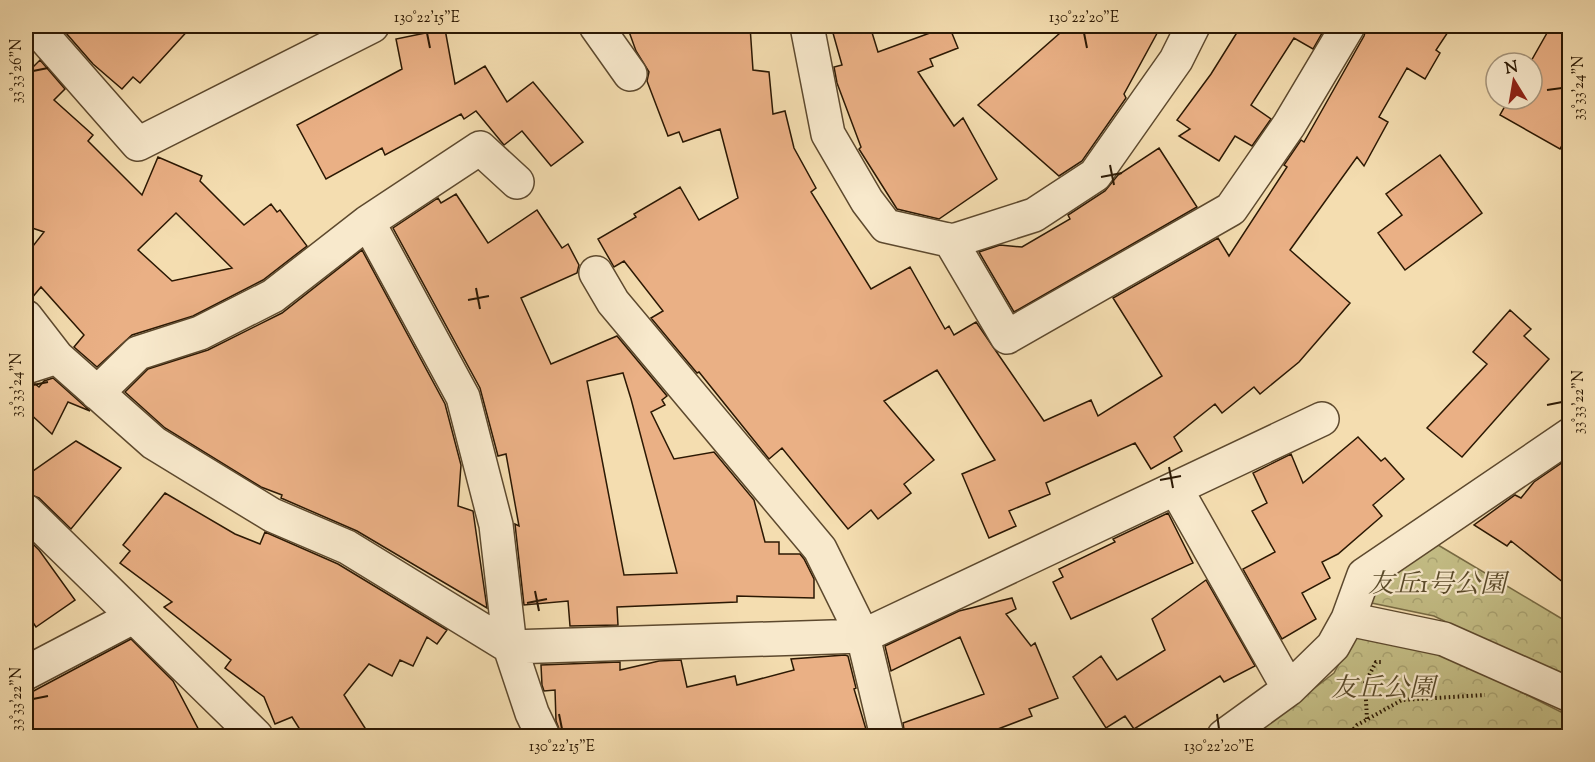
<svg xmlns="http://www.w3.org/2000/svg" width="1595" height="762" viewBox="0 0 1595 762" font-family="'Sorts Mill Goudy','Noto Serif JP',serif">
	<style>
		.park { fill: url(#park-crowns); stroke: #786b44; stroke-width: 1.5 }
		.building { fill: #eab085; stroke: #2b1803; stroke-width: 1.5; fill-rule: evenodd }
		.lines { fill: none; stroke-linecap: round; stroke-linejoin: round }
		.minor-casing { stroke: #5d492e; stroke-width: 36 }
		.path { stroke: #2b1803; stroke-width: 4; stroke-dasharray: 1.5 3; stroke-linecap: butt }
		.minor { stroke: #f8e9cc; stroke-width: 33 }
		.ticks { fill: none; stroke: #2b1803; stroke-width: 2 }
		.labels { text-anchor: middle; stroke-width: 4.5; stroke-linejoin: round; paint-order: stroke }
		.park-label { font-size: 26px; font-style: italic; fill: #594a2a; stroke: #f8e9cc }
		.neatline { fill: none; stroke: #2b1803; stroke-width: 2 }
		.ticks-label { font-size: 15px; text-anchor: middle; fill: #2b1803 }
	</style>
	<defs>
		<pattern id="park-crowns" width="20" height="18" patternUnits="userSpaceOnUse" patternTransform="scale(1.5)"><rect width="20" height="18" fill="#c4be86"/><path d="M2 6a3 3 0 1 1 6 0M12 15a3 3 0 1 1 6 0" fill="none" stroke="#a9a372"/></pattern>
	</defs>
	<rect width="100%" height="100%" fill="#f4ddb0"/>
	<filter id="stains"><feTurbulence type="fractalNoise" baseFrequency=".00333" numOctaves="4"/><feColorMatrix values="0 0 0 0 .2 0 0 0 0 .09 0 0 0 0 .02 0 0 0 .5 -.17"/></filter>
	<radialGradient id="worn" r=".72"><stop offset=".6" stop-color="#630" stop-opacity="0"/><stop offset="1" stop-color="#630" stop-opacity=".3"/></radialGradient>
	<path class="park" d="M1433,542L1569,623V682L1434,616L1362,601Z
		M1356,632L1433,648L1569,716V736H1252L1334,673Z"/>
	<path class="building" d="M74,26H192L140,83L133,77L122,89L93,64L66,33Z
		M627,26H750L753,70L769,72L773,114L785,111L794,148L816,188L811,192L871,289L910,267L945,329L949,326L954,335L976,322L1044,421L1091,400L1098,416L1162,376L1113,298L1218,238L1229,256L1287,167L1284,165L1301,140L1304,142L1364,36L1367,26H1452L1436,50L1440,53L1425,79L1407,68L1379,117L1388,122L1364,166L1357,157L1290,250L1350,303L1299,362L1260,394L1254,387L1222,413L1215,404L1174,437L1182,451L1151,469L1135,443L1046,483L1050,494L1009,511L1016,526L989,538L962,474L995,460L937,370L884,401L934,460L904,484L911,493L878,519L871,510L848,529L782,448L769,459L699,372L697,373L651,318L663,311L624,261L614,267L598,239L636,217L634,214L680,187L699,220L738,198L720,129L683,142L679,132L668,136L647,81L649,72L636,51Z
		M831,26H870L878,52L949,26L958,48L930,59L933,66L918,72L954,126L963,118L997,179L939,219L897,209L859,149L861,147L837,83L834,67L842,65Z
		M1068,26H1161L1124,94L1126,98L1082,161L1059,176L978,105Z
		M1241,26H1326L1313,49L1294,38L1251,105L1271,119L1252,146L1235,136L1219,161L1179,136L1190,129L1177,120L1211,74Z
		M1551,26H1569V132L1560,149L1500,115L1509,99H1532V63H1530Z
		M445,29L455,84L485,66L507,102L533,82L583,142L551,166L522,131L504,145L476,111L464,119L461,114L385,155L382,148L326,179L297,125L402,69L396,39Z
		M40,60L65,89L54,100L93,135L88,141L142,195L158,157L202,176L200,181L244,225L271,204L277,212L280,210L307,246L263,280L193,316L132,335L97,367L74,347L84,335L41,287L31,299H26V255L44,232L26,226V74ZM176,213L232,268L172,281L138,250Z
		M1159,148L1197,207L1014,312L979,252L1000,245L1022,247L1070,219L1068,215L1105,191L1118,175Z
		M1440,155L1482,213L1405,270L1378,233L1402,215L1386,194Z
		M456,194L488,243L537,210L562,248L568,244L579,265L577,273L521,298L551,364L617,336L667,396L662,400L665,405L651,412L674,459L714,452L754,500L765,542H779V554H800L804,559L814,579V598L737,596V602L617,607L618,625L570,626L568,601L524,605L515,524L519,526L506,454L498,456L480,388L393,228L438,198L441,203ZM623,373L631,399L677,573L624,575L587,381Z
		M362,250L445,404L461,465L458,506L473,511L487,608L357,531L281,498L282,495L261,487L165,428L125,392L148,369L208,350L282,313Z
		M1510,310L1531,329L1524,336L1549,359L1462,457L1427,428L1487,364L1473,352Z
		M53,378L90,411L68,402L52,434L26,410V385L35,384L39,387L44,381Z
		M1358,437L1381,461L1385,458L1404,479L1373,505L1382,516L1338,554L1322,562L1330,578L1302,593L1316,619L1282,639L1243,569L1275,552L1252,511L1267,503L1253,473L1291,454L1303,483Z
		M76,441L121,468L71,529L39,498L26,493V476Z
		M1569,458V587L1511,541L1507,546L1474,525L1515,495L1521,498L1534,482Z
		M165,493L235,534L260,544L265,532L338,564L447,630L437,644L427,637L413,666L400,660L392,676L369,664L344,695L365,728L350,736H304L292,717L275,724L264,697L225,668L231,660L164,607L172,602L120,563L130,551L123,545Z
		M1168,513L1193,563L1071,619L1053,582L1063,577L1059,569L1115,542L1113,539Z
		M26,537L39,550L75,600L36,627L26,612Z
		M1206,580L1255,666L1224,682L1220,676L1134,729L1125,716L1106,728L1073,677L1101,656L1117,680L1165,650L1152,619Z
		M1012,598L1016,609L1006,614L1031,646L1035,643L1058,698L1029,709L1032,716L998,729L1001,736H905L903,723L984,694L960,637L891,671L885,646L959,611Z
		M131,639L173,681L202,736H26V695Z
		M845,655L848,656L856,688L854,689L868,736H814L812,729L782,736H576L575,733L561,734L556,721L555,690L544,691L542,685L541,665L620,662V670L659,661L681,660L687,687L735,676L737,685L794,670L791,659Z"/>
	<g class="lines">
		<defs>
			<path id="minor" d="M596,26L630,74
				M807,26L828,134L867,201L886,226L953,241L1034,215L1095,175L1176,60L1193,26
				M37,29L138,144L372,26
				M368,222L463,397L496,525L510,647L532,713L543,736
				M950,240L1007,337L1231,209L1289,125L1348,26
				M596,273L613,302L820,549L863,636L887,736
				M26,317L57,357
				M26,367L57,357L154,443L272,515L347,547L510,647L863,636L1322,419
				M97,393L138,353L200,333L273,296L368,222L480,148L517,182
				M1176,489L1289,689L1333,646L1348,619L1364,575L1570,435
				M26,511L256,736
				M1348,619L1444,639L1570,695
				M26,673L133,617
				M1224,736L1289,689"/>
		</defs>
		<use href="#minor" class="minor-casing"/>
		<path class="path" d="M1367,719L1365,683L1376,662H1382
			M1348,736L1357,725L1402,700L1485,695
			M1379,736L1435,730L1466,736"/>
		<use href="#minor" class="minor"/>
	</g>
	<path class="ticks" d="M427,33L430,48M1084,33L1087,48M33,71L48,68M1547,90L1562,88M1110,165L1114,185M1101,177L1122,173M476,288L480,309M468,300L489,296M33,385L48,382M1547,405L1562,402M1169,467L1173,488M1160,480L1181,476M535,591L539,611M527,603L547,599M33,699L48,696M559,714L562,729M1217,714L1219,729"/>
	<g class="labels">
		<g class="park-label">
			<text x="1437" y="592">友丘1号公園</text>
			<text x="1383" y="696">友丘公園</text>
		</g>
	</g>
	<rect width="1595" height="762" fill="none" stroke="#f4ddb0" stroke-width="66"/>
	<g transform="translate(1514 81) rotate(349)"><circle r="28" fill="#f8e9cc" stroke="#a6957c" stroke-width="1.5"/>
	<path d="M0-4.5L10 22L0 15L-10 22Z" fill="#8f2418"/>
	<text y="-9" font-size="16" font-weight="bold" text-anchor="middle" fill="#2b1803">N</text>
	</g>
	<rect x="33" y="33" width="1529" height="696" class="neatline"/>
	<g class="ticks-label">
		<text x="427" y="22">130°22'15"E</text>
		<text x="1084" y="22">130°22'20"E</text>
		<text transform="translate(16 71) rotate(-90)" y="5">33°33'26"N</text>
		<text transform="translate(1578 88) rotate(-90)" y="5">33°33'24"N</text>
		<text transform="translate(16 385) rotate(-90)" y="5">33°33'24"N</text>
		<text transform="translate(1578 402) rotate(-90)" y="5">33°33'22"N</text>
		<text transform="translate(16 699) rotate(-90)" y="5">33°33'22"N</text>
		<text x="562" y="751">130°22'15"E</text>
		<text x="1219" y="751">130°22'20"E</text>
	</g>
	<rect width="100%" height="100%" filter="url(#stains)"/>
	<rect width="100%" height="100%" fill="url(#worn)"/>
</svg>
